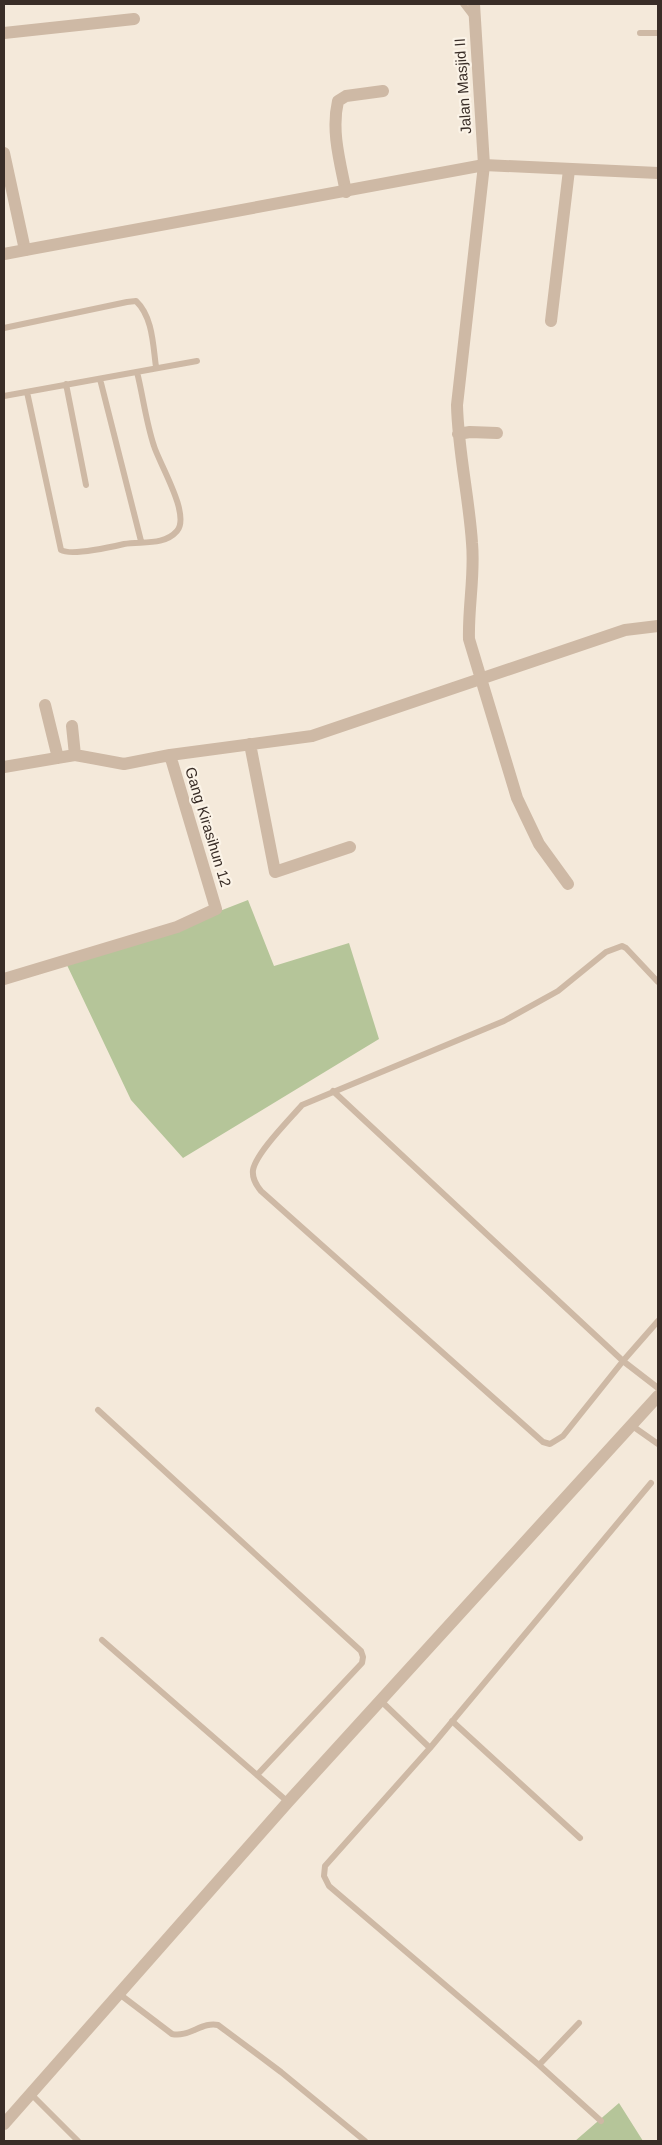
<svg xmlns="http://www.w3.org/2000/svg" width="662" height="2145" viewBox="0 0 662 2145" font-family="Arial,sans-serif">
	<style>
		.green { fill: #b5c599 }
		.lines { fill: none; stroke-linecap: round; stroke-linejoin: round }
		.service { stroke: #ceb9a5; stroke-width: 6 }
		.minor { stroke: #ceb9a5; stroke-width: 12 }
		.tertiary { stroke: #ceb9a5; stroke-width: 12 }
		.labels { text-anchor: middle; stroke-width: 4.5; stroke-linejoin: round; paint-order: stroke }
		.street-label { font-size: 15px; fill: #392d27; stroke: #fbf3e7 }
	</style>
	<rect width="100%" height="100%" fill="#f4e9da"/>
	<path class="green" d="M248,900L274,966L349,943L379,1039L183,1158L131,1100L66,963L176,928Z
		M619,2103L643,2141H575Z"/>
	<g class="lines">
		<path class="service" d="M463,4L473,17
			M640,33H658
			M4,328L127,302L136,301C153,317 153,346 156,367
			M100,379L141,541
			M66,384L86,485
			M27,392L61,550C71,556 111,547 124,544C142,541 164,546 177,531C191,515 159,463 154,446C146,422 143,396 137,372
			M4,396L197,361
			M658,982L626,948L622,946L606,952L558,991L504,1021L302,1105C290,1119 256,1153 253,1170C252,1178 256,1185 261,1191L543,1442L550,1444L563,1436L623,1361L658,1321
			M333,1091L623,1361L658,1388
			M98,1410L361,1651L363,1657L362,1663L257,1775
			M631,1425L658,1444
			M102,1640L288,1802
			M381,1701L430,1748
			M452,1721L580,1838
			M118,1993L172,2034C188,2038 203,2021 218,2025L281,2072L365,2141
			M579,2023L539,2065L329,1886L324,1876L325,1866L430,1748L651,1483
			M539,2065L601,2121
			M30,2093L78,2141"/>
		<path class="minor" d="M474,4L484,165L457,405C458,451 469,497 472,543C475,575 468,607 469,639L517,798L539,844L568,884
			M4,33L134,19
			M4,153L25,250
			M346,192C340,162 331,131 338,101L346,96L383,91
			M551,321L569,170
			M458,434L470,432L497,433
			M45,705L58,758
			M72,726L75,755
			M250,744L275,872L350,847
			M4,767L75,755L124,764L170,755L312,736L625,630L658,626
			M4,979L177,927L216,909L170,755"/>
		<path class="tertiary" d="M4,254L484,165L658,173
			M4,2124L288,1802L658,1396"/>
	</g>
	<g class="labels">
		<g class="street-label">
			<text transform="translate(463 86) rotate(-94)" y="5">Jalan Masjid II</text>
			<text transform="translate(208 827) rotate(73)" y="5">Gang Kirasihun 12</text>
		</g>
	</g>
	<rect width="662" height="2145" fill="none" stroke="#392d27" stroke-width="10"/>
</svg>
